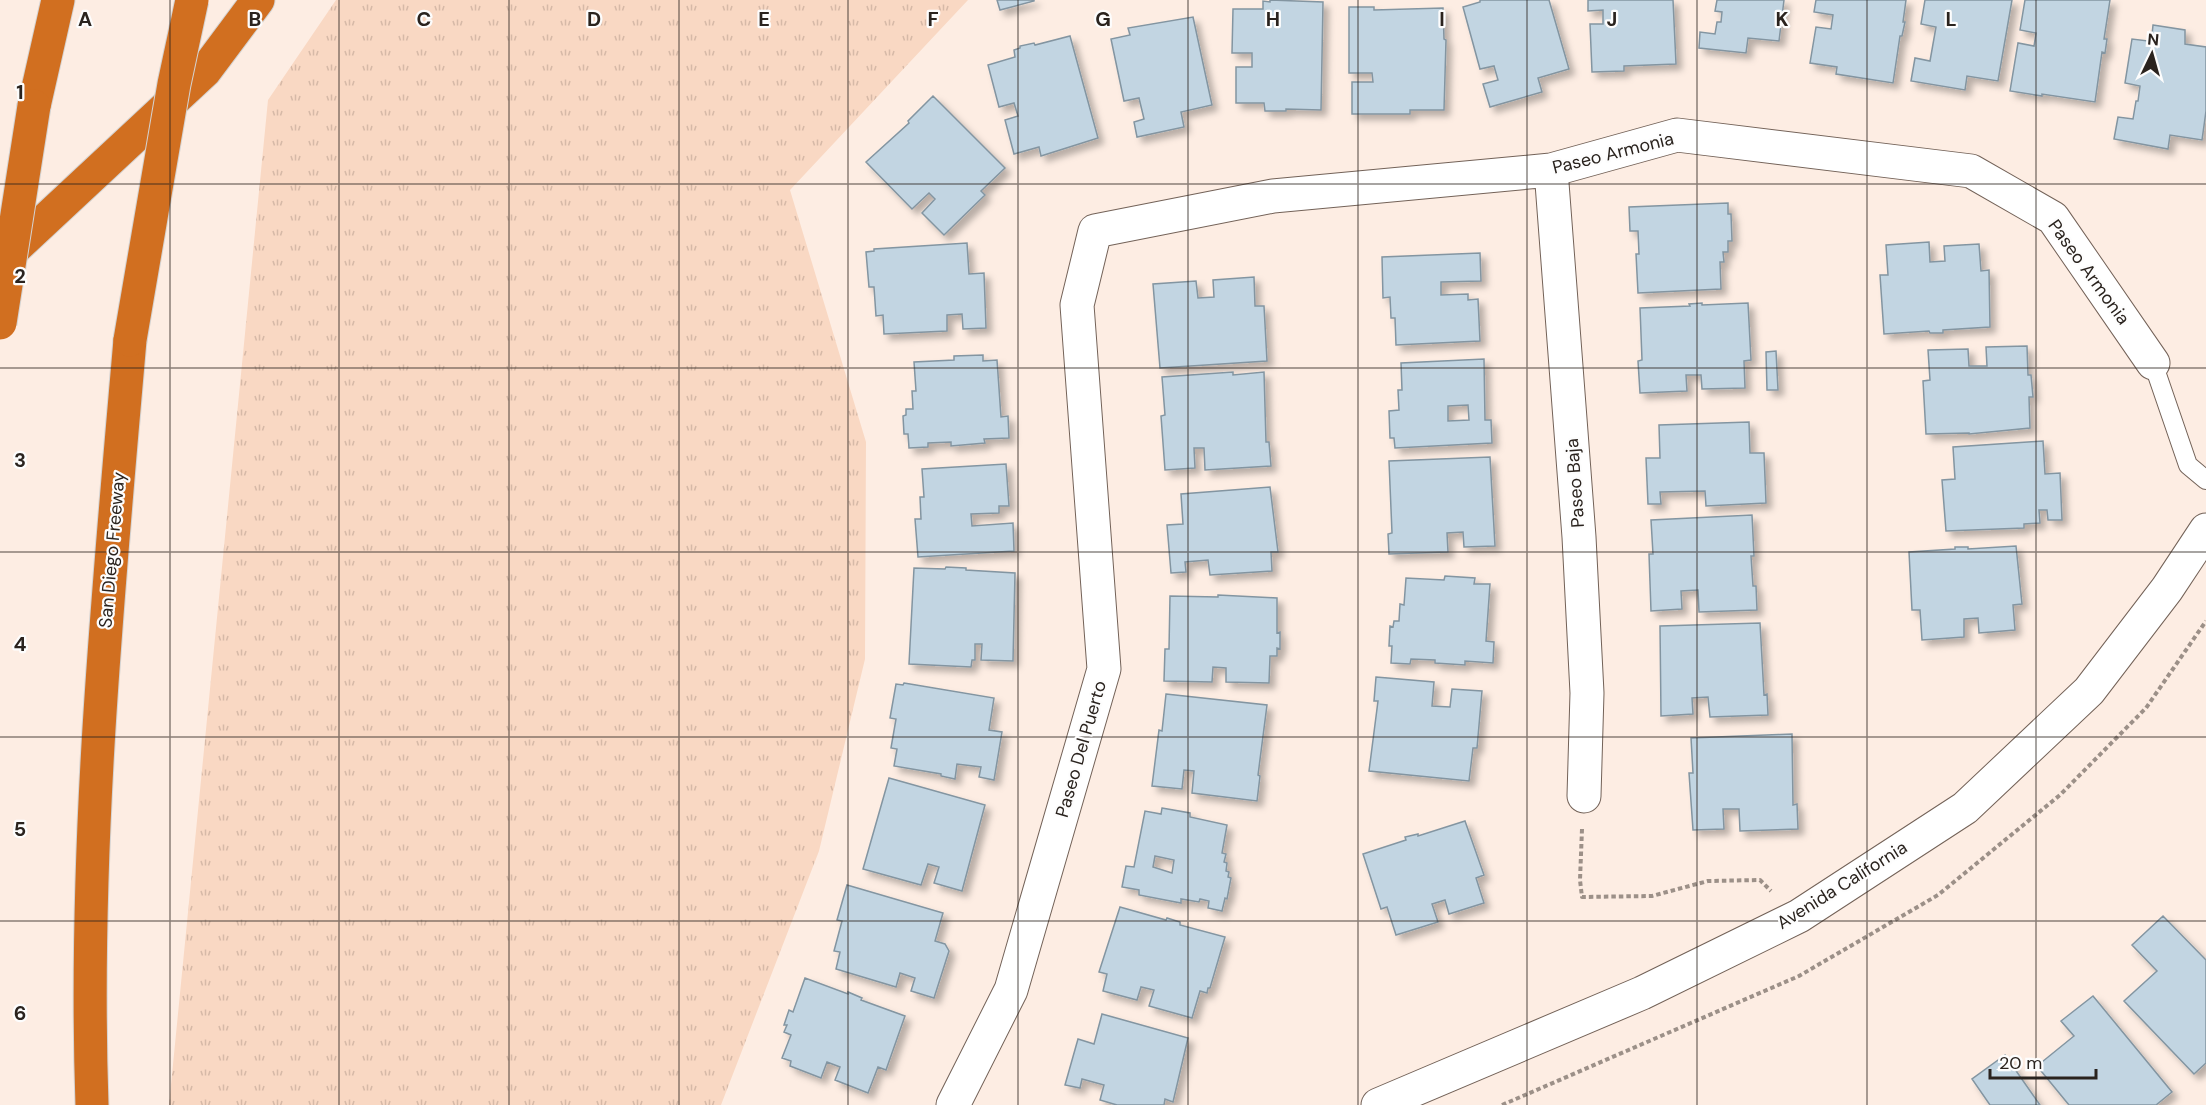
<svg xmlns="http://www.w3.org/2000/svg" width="2206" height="1105" viewBox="0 0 2206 1105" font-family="'DM Sans',sans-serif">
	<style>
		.grass { fill: url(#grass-tufts) }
		.building { fill: #c2d5e2; stroke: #8395a1; stroke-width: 1.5; fill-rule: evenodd; filter: url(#shadow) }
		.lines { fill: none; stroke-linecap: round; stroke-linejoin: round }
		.service-casing { stroke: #736258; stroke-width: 20 }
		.minor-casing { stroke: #736258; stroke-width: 35 }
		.tertiary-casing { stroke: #736258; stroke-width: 35 }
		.motorway-casing { stroke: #d4d3d2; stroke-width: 35 }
		.path { stroke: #9c9088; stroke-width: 4; stroke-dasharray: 4.5 3; stroke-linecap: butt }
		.service { stroke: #fff; stroke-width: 18 }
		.minor { stroke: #fff; stroke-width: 33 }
		.tertiary { stroke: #fff; stroke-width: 33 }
		.motorway { stroke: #d16f20; stroke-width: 33 }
		.motorway-bridge-casing { stroke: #d4d3d2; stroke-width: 35; stroke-linecap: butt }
		.motorway-bridge { stroke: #d16f20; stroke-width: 33 }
		.grid { fill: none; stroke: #2a231e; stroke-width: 1.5; stroke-opacity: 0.55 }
		.labels { text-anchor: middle; stroke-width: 4.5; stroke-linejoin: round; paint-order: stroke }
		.street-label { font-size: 18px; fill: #2a231e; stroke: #fdfdfd }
		.grid-label { font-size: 20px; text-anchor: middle; font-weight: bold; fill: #2a231e; stroke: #fdfdfd; stroke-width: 4.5; stroke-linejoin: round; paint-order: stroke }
	</style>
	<defs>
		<pattern id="grass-tufts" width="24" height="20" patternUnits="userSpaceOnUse" patternTransform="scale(1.5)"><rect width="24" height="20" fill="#f9d8c3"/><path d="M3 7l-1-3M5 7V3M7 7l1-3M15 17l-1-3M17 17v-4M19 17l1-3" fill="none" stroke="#d6b9a7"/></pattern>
		<filter id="shadow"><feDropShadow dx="5.5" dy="5.5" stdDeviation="3" flood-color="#0004"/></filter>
	</defs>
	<rect width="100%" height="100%" fill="#fdede3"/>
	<path class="grass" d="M336,0H968L790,190L866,442L865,659L819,851L721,1105H169L268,100Z"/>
	<path class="building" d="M997,0H1034V1L1000,10Z
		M1270,0L1323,2L1321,110L1286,109V111H1265L1264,103H1236V67H1252V53H1232L1233,9H1263V1L1270,2Z
		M1480,0H1549L1569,69L1538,78L1542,92L1490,107L1483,84L1498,80L1494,66L1480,69L1463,7L1480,2Z
		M1588,0H1673L1676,64L1624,66V71L1592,72L1590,24H1603V10L1588,11Z
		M1717,0H1784L1779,41L1748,38L1746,53L1699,48L1700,32L1715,34L1717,22H1721L1722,12L1715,11Z
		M1816,0H1906L1903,22H1905L1902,36H1900L1893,83L1836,74L1837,67L1810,63L1816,27L1831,29L1833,15L1814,12Z
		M1925,0H2012L1998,81L1967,76L1965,90L1911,81L1915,58L1930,61L1936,27L1921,24Z
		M2025,0H2110L2104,39H2107L2105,53L2102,52L2095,102L2042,94V96L2010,91L2018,43L2034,46L2036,33L2020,30Z
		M1349,7H1374V10L1443,8L1444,39L1446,40L1444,110H1410V114H1352V82H1373L1372,73H1349Z
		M1193,17L1212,105L1181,112L1184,127L1137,137L1134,122L1144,119L1139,98L1124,101L1111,39L1130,35L1128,28Z
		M2153,25L2185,30V44L2206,47V111L2202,140L2170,135L2168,149L2114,139L2118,117L2133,119L2136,101H2138L2140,86L2125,83L2132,39L2148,41L2149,35H2152Z
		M1070,36L1098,138L1041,156L1039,147L1014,154L1005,120L1018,116L1014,103L999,107L988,65L1015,57L1014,50L1020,48V46L1034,43L1035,45Z
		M933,96L1005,168L981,191L985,195L944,235L922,213L935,199L929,193L912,209L866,162L909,123L908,121Z
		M1728,203V214H1731L1732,241H1728V252H1723L1724,262H1720L1721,289L1638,293L1636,254H1639L1638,231H1630L1629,207Z
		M1929,242L1930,262L1945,261L1944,246L1979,244L1981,271L1989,270L1990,327L1943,330V333H1930L1929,331L1884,334L1880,275H1888L1886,245Z
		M967,243L969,274L984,273L986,328L963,329L962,314L947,315V331L884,334L883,315L876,316L874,287H869L866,252L874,251V249Z
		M1480,253L1481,281L1441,282V295L1468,294V300L1478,299L1480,341L1396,345L1395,318H1391L1390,297L1383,298L1382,257Z
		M1254,277L1255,306H1264L1267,361L1160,368L1153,284L1196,281L1198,298L1214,297L1213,280Z
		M1702,303V305L1748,303L1751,360L1744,361L1745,388L1702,389L1701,375H1686L1687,391L1640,393L1638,361L1642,360L1640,308L1690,306L1689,304Z
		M2027,346L2028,375H2031L2033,397H2029L2030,428L1969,434V433L1926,434L1923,381L1930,380L1928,350L1968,349L1969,366H1987L1986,347Z
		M1776,351L1778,390H1767L1766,352Z
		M983,355V361L997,360L1001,417L1008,416L1009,438L984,439L985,443L951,446V442L928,443V447L909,448L908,434H904L903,416L906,415V409H913L912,391H916L914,362L954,360V356Z
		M1484,359L1485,420H1491L1492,443L1395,448L1394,438H1390L1389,411L1399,410L1398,390H1402L1401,363ZM1468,405L1469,420L1448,421V406Z
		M1233,372V375L1264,372L1266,442H1269L1271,466L1205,470L1204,448H1194L1195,468L1165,470L1161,416L1165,415L1162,377Z
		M1749,422L1750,453H1764L1766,503L1706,506L1705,491L1660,492L1661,504H1648L1646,458H1660L1659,425Z
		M2043,441L2045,474L2060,473L2062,520H2048L2047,510H2039L2040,523L2024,524V528L1946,531L1942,480L1955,479L1953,447Z
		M1490,457L1495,546L1464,547L1463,532L1447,533L1448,552L1389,554L1388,534L1392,533L1389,461Z
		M1006,464L1009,506H999V513L971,514L972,526L1013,523L1014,551L918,557L915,519H921L920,497H924L922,469Z
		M1270,487L1278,552H1271L1272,571L1210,575L1208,560L1185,562L1186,572L1171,573L1167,525L1183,524L1181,494Z
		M1752,515L1754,556H1751L1753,586H1756L1757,610L1699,612L1698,590L1681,591L1682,609L1651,611L1649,554H1653L1651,520Z
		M2016,546L2022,604L2013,605L2015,630L1979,633L1978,618L1964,619V637L1922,640L1920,610H1912L1909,552L1955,549V547H1968V549Z
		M946,567L966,568V570L1015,573L1013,661L981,660L982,644H975V660H972L971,667L909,664L914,568L945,569Z
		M1445,576L1475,578L1474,584H1490L1486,641L1494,642L1493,663L1465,661V665L1435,663V660L1411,659L1410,664L1391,663L1392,646H1389L1390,626L1393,627L1394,621H1399L1400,604L1404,605L1406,578L1444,580Z
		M1218,595L1277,598V633L1280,632V649L1277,648V656H1270L1269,683L1226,682V668L1213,667L1212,682L1164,681L1165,649H1169L1170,596L1218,597Z
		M1760,623L1764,695L1767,694L1768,715L1710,717L1708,697L1692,698L1693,714L1661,716L1660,626Z
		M1376,677L1434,682L1432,706L1450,707L1452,689L1482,691L1477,748H1473L1469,781L1369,771L1378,701H1374Z
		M904,683L994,698L989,730L1002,732L994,780L979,777L981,767L957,764L955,779L941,776V774L894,766L897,749L891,748L896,719L890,718L896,684L903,685Z
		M1166,694L1267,705L1258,775L1260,776L1257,801L1192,793L1194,771L1184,770L1182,789L1152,786L1159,730L1162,731Z
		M1792,734L1793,805L1797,804L1798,829L1740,831L1739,809H1723L1724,829L1693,830L1689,773H1693L1691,738Z
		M889,778L985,805L962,891L934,883L939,867L928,864L921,885L863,869Z
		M1162,808L1190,813V817L1227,825L1222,853L1226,854L1224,862L1227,863L1226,871L1229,872L1228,877L1231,878L1227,899L1225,898L1222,911L1208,908L1209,901L1200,899L1199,902L1181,899V903L1139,895V890L1122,887L1126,866L1134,867L1145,811L1161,814ZM1155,856L1174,860L1172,873L1153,867Z
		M1465,821L1484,875L1476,878L1484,903L1449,914L1445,900L1432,904L1438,922L1396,935L1387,907L1381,909L1363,854L1406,840L1405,837L1418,834V836Z
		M847,885L943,913L935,941L945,944L949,951L934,998L911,991L915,978L900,973L896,987L836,969L840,952L834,951L842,921L837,920Z
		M1120,907L1166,920L1167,918L1180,922V925L1225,937L1210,988H1208L1207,993L1200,991L1192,1018L1149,1006L1154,990L1141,987L1137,1000L1103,991L1107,974L1099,972Z
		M2163,916L2206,960V1063L2194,1074L2124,1001L2157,971L2132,945Z
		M805,978L848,994V992L862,998L861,1000L905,1016L886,1070L878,1067L868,1093L835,1080L840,1067L827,1062L821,1078L790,1066L791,1061L782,1058L791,1035L784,1032L787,1025H784L789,1010L793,1012Z
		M2093,996L2172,1092L2156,1105H2069L2037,1066L2074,1036L2061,1021Z
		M1102,1014L1188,1038L1173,1102L1165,1099L1164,1105H1117L1100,1100L1104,1085L1082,1079L1080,1088L1065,1085L1078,1039L1094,1044Z
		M2005,1055L2040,1105H1990L1972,1079Z"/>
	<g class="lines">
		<defs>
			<path id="service" d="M2153,363L2188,465L2206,480"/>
			<path id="minor" d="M1551,170L1579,537L1587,693L1584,796
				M953,1105L1011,990L1104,669L1077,305L1095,231L1273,196L1551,170L1677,135L1971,171L2053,218L2153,363"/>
			<path id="tertiary" d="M1378,1105L1642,993L1799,916L1965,808L2089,691L2167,589L2206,530"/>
			<path id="motorway" d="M34,106L58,0
				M0,262L205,71L258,0
				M92,1105C83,850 108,594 130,340"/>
		</defs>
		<use href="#service" class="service-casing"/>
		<use href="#minor" class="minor-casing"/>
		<use href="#tertiary" class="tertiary-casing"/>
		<use href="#motorway" class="motorway-casing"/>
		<path class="path" d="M1582,829L1580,880L1582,897L1652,896L1708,881L1760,880L1771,891
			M1502,1105L1799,976L1938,895L2060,795L2146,708L2206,621"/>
		<use href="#service" class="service"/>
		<use href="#minor" class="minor"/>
		<use href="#tertiary" class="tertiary"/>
		<use href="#motorway" class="motorway"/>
		<defs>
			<path id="motorway-bridge" d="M0,323L34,106
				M130,340L174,84L192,0"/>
		</defs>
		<use href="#motorway-bridge" class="motorway-bridge-casing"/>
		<use href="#motorway-bridge" class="motorway-bridge"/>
	</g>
	<path class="grid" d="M170,0V1105M339,0V1105M509,0V1105M679,0V1105M848,0V1105M1018,0V1105M1188,0V1105M1358,0V1105M1527,0V1105M1697,0V1105M1867,0V1105M2036,0V1105M0,184H2206M0,368H2206M0,552H2206M0,737H2206M0,921H2206"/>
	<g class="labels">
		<g class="street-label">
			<text transform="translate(1613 153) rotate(-14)" y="6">Paseo Armonia</text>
			<text transform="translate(2089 272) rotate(54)" y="6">Paseo Armonia</text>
			<text transform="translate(1575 483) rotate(-94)" y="6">Paseo Baja</text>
			<text transform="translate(112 550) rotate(-85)" y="6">San Diego Freeway</text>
			<text transform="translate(1081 749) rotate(-74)" y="6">Paseo Del Puerto</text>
			<text transform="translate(1842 885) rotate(-32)" y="6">Avenida California</text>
		</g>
	</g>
	<g class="grid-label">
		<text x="85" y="26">A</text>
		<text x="255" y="26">B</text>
		<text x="424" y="26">C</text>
		<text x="594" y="26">D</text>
		<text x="764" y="26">E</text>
		<text x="933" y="26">F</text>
		<text x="1103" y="26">G</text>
		<text x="1273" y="26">H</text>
		<text x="1442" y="26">I</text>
		<text x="1612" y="26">J</text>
		<text x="1782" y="26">K</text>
		<text x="1951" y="26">L</text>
		<text x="20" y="99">1</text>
		<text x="20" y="283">2</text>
		<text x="20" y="467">3</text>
		<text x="20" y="651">4</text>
		<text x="20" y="836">5</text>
		<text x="20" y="1020">6</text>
	</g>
	<g transform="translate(2152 54) rotate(5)" stroke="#fdfdfd" stroke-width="4.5" paint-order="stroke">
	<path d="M0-4.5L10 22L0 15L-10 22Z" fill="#2a231e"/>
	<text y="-9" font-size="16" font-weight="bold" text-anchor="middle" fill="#2a231e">N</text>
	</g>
	<path d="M1990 1069v9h106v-9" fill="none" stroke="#2a231e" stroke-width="3"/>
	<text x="1999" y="1069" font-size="18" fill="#2a231e" stroke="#fdfdfd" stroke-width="4.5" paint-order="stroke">20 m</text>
</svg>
